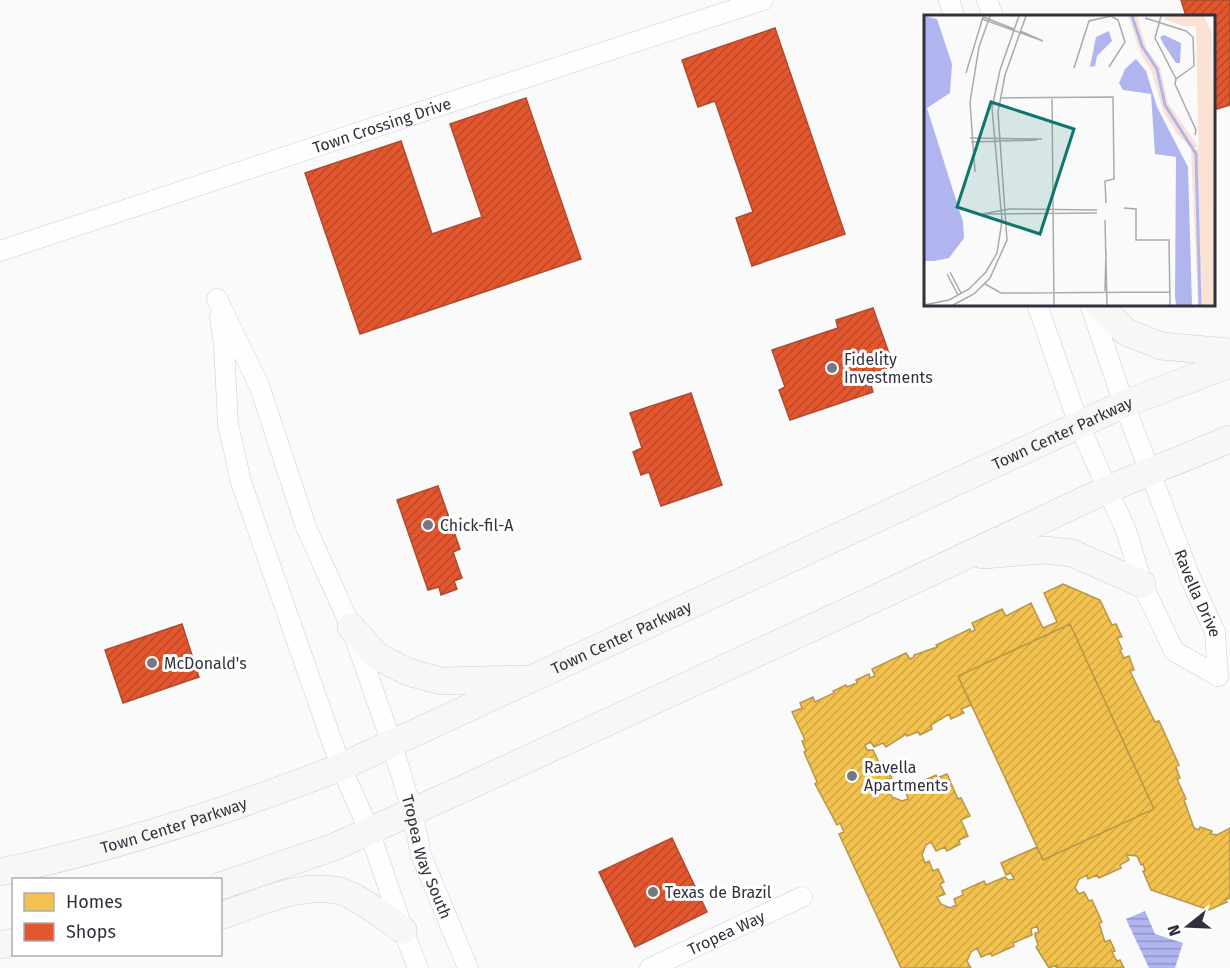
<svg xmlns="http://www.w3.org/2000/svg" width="1230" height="968" viewBox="0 0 1230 968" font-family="'Fira Sans',sans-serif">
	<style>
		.water { fill: url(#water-rules) }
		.homes { fill: url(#homes-hatch); stroke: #b89649; stroke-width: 1.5; fill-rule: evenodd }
		.shops { fill: url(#shops-hatch); stroke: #ae4c32; stroke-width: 1.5 }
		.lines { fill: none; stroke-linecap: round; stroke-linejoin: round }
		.minor-casing { stroke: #cdced4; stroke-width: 21 }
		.secondary-casing { stroke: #cdced4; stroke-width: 28 }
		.minor { stroke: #fefefe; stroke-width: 20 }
		.secondary { stroke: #f9f7f5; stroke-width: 27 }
		.poi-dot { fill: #77777f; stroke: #fff; stroke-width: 2 }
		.labels { text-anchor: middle; stroke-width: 6; stroke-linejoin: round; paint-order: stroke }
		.street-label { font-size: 16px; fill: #30313d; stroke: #fff }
		.poi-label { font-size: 16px; fill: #30313d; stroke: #fff; text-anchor: start }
		.inset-river { fill: none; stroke: #b0b5f0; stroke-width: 3 }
		.inset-road { fill: none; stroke: #a9aaae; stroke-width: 1.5 }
		.view { fill: #0f766e; fill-opacity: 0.15; stroke: #0f766e; stroke-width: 3 }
		.inset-edge { fill: none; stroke: #30313d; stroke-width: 3 }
	</style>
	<defs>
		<pattern id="water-rules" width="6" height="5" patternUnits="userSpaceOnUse" patternTransform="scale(1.5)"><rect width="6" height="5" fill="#b0b5f0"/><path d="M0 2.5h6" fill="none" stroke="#9094c4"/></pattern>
		<pattern id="homes-hatch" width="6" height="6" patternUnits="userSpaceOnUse" patternTransform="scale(1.5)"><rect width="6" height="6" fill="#f2c14e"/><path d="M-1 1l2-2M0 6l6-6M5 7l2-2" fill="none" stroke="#d0a645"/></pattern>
		<pattern id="shops-hatch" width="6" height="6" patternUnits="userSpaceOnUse" patternTransform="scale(1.5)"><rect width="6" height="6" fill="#e4572e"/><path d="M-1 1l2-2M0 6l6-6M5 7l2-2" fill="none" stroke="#b94928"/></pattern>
	</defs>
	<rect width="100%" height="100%" fill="#fafafa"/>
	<path class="water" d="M1145,911L1155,934L1183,943L1175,968H1149L1126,919Z"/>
	<path class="homes" d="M1063,584L1100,600L1112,625L1116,624L1122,637L1117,638L1122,649L1120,650L1124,658L1129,656L1134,670L1130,671L1155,722L1159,721L1179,765L1176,767L1180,778L1177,779L1186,799L1184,800L1194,828L1199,830L1200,827L1212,831L1211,834L1217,835L1230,828V898L1225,900L1227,902L1209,910L1151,890L1143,871L1145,870L1143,864L1141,865L1137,856L1127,855L1129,860L1120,865L1121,868L1099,878L1097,875L1088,879L1087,875L1079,879L1075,888L1079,894L1084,892L1089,901L1092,900L1102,922L1099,923L1105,942L1110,940L1115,951L1112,952L1117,961L1120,960L1124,968H1056L1057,965L1049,968L1036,947L1038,945L1035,936V933L1039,932L1037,926L1031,929L1032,935L1013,943L1014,946L992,956L991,953L981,957L977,948L971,952L967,961L971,968H901L839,834L844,832L840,823L837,825L815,784L817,782L804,752L806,751L802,741L805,740L792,712L802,708L800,703L813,697L815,702L834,693L833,691L846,685L847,687L857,683L856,680L869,674L870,678L875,676L872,669L906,653L910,659L914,657V655L937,647L936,645L970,629L971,632L975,630L972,623L1002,609L1006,616L1031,603L1043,628L1057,622L1044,593ZM1070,624L1154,809L1043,860L1037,847L1001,863L1006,875L1011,873L1014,879L1008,880L1005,877L986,885L984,881L962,891L963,895L954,899L956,905L950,908L941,904L937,897L945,894L940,884L944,882L938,869L933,871L929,861L925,863L922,855L926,845L931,842L936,851L945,847L947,851L960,844L959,840L968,836L961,820L970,816L961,798L958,799L947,774L937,778L936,775L914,785L915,788L906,792L908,799L902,801L892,797L885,781L892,778L886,767L882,769L873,750H867L865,745L871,742L874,747L883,743L886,747L906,734L907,736L918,732L920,735L932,729L931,725L949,714L951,719L964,713L961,709L971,705L958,676Z
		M1070,624L1154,809L1043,860L958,676Z"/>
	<path class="shops" d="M1181,0H1230V105L1217,109L1214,99V16H1186Z
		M775,28L845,234L752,266L736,218L753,212L715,101L698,107L682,60Z
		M526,98L581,259L360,334L305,173L401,141L432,234L482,217L450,124Z
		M873,308L890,356L883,358L889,378L871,385L873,392L790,420L779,390L785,387L772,350L838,328L836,320Z
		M691,393L722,485L661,506L649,472L641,475L633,452L642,448L630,413Z
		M438,486L460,549L453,552L462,578L454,581L457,589L441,595L439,587L428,590L397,500Z
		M182,624L199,677L123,703L105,650Z
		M672,838L707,912L635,947L599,872Z"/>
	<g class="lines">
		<defs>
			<g id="minor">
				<path d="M949,0L954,16"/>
				<path d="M987,0L993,16"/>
				<path id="s1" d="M0,251C255,168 508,82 763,0"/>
				<path id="s2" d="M217,299L259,385L306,527L351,627L392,744L412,811L421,855L468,968"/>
				<path d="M1037,304L1079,425L1127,533L1142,584L1174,651L1218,676"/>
				<path id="s3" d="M1090,304L1124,404L1192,582L1215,632L1218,676"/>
				<path d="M220,317L224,345L228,424L241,482L341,767L369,830L403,930L418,968"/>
				<path id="s4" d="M650,968L802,897"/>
			</g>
			<g id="secondary">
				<path d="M1098,304L1126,332L1161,346L1230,352"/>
				<path d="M983,555L1044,550L1072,553L1142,584"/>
				<path d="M351,627L377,656L404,670L415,674L441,681L523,679"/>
				<path id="s5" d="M0,872C117,848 230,810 341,767L1124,404L1230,364"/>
				<path d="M220,886L334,847L467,787L857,607L1108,489L1230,439"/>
				<path d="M220,916C257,904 297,883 336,890C356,894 386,918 403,930"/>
				<path d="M0,945L14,942"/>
			</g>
		</defs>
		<use href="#minor" class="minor-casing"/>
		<use href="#secondary" class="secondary-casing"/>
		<use href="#minor" class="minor"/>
		<use href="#secondary" class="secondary"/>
	</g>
	<g class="poi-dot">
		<circle cx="832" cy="368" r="6"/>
		<circle cx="428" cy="525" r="6"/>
		<circle cx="152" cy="663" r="6"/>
		<circle cx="852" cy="776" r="6"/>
		<circle cx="653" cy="892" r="6"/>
	</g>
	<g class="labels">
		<g class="street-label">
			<text dy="6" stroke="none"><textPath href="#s1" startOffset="402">Town Crossing Drive</textPath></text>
			<text dy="6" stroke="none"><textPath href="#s5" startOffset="1152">Town Center Parkway</textPath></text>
			<text dy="6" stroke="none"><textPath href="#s3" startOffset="309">Ravella Drive</textPath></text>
			<text dy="6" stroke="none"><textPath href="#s5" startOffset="666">Town Center Parkway</textPath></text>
			<text dy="6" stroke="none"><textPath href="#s5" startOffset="180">Town Center Parkway</textPath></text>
			<text dy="6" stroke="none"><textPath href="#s2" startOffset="597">Tropea Way South</textPath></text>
			<text dy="6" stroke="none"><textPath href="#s4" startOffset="84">Tropea Way</textPath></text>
		</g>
		<g class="poi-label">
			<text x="844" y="365">Fidelity<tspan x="844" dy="18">Investments</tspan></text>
			<text x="440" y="531">Chick-fil-A</text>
			<text x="164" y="669">McDonald's</text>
			<text x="864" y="773">Ravella<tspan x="864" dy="18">Apartments</tspan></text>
			<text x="665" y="898">Texas de Brazil</text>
		</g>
	</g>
	<g transform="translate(924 15)">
		<rect width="291" height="291" fill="#fafafa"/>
		<path d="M242,1H280L288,18L291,290H278L272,11H259L240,4Z" fill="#f9e2d4"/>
		<path d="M204,1H213L223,35L236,52L244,88L275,133L266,132L253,119L239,96L228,57L216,37ZM267,134H275L278,290H274Z" fill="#f9e2d4"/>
		<path d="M0,1L13,4L28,49L26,78L3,93L39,207L40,223L25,243L10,246H0ZM185,16L188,26L173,41L171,51L166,52L172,22ZM240,20L257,28L256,48H252L240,30L236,22ZM212,44L222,56L233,92L264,152L268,290H252L251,281L252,142L231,139L227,79L199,75L195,68L201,54Z" fill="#b0b5f0"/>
		<path class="inset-river" d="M208,1L218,31L233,54L241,90L272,139L276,290"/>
		<path class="inset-road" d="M237,1L231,23L252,64M59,2L90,14M221,3L262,16L269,22L270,51L252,64L251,69L272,115L271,120M58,4L119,26M96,16L119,26M150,53L165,6L187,1L194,5L201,27L185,52M42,58L59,2M77,83L189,82L190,164L181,166L182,188M128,84L130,290M46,123L118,124M47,127L113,125M51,157L46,87L55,32L66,1M200,193L212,194V225H245L246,290M58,199L86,194L173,195M58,199L173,198M181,205L183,290M26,257L37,278M23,259L34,280M61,269L77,278L246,277M181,276L182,237M0,290L25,285L45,274L62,257L73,238L78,206L68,93L76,55L95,1M29,290L50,279L66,263L83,225L74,97L81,60L102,1"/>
		<path class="view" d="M67,87L150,114L116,219L33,192Z"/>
		<rect width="291" height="291" class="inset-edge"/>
	</g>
	<rect x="12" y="878" width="210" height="78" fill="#ffffff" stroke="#acadb1" stroke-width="1.5"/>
	<rect x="24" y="893" width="30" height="18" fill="#f2c14e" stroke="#acadb1" stroke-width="1.5"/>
	<text x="66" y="908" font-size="18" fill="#30313d">Homes</text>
	<rect x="24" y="923" width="30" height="18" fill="#e4572e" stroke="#acadb1" stroke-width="1.5"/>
	<text x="66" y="938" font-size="18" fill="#30313d">Shops</text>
	<g transform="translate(1188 926) rotate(252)" stroke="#ffffff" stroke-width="4.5" paint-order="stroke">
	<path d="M0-4.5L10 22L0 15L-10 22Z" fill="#30313d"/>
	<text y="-9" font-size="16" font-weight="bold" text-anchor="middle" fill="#30313d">N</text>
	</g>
</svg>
